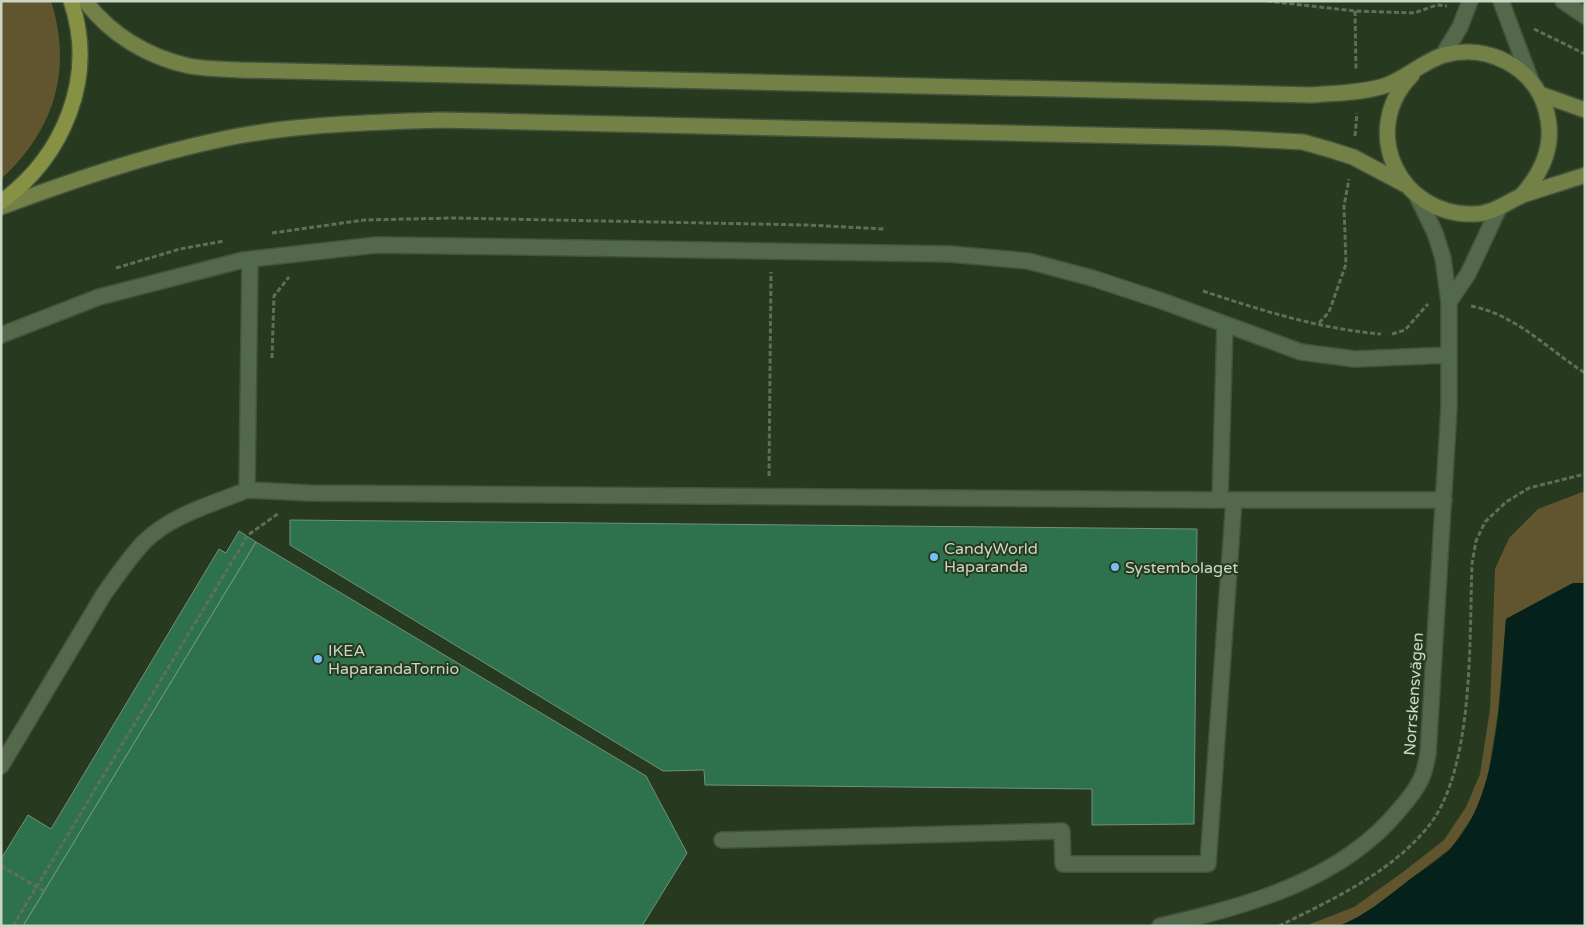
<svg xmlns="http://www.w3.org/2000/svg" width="1586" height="927" viewBox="0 0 1586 927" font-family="'Varela Round',sans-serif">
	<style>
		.green { fill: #60552e }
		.water { fill: #05211b }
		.building { fill: #2e714d; stroke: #70927d }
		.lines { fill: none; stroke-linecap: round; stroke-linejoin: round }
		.minor-casing { stroke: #44533c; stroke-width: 18 }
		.major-casing { stroke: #44533c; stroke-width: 18 }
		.highway-casing { stroke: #44533c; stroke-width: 18 }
		.path { stroke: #5f6f58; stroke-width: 3; stroke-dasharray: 5 2.5; stroke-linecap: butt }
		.minor { stroke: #54684c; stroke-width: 15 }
		.major { stroke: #738147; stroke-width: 15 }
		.highway { stroke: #879143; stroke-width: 15 }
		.poi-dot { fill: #75c0f6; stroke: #27391f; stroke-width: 2 }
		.labels { text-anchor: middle; stroke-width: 4; stroke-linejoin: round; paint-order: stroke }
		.poi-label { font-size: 16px; fill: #cbd6c6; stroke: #27391f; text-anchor: start }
		.street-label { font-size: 16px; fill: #cbd6c6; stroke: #27391f }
	</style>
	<rect width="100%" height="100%" fill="#27391f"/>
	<path class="green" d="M1,1H51C73,70 54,131 1,179Z
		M1585,491V583H1573L1506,619L1498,712L1488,777L1476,812L1451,848L1361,917L1339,926H1305L1354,907L1403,872L1444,840L1466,807L1480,774L1490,709L1495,569L1509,538L1538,509Z"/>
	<path class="water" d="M1573,583H1585V926H1339C1366,915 1386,898 1409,880C1422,870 1440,860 1451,848C1501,795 1500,688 1506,619Z"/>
	<path class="building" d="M290,520L1197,529L1194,824L1092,825V789L705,785L704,770L663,771L290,545Z
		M239,531L256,542L23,926H1V859L28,815L51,829L219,549L226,553Z
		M256,542L646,776L687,853L642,926H23Z"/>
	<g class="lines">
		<defs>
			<path id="minor" d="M1501,1L1531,81
				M1563,1L1585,16
				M1443,55L1460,27L1470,1
				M1449,302L1468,274L1499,208
				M1,335L99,297L243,260L376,245L522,247L950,254L1028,261L1092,278L1162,301L1301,352L1355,359L1449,355
				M247,490L310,493L1220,500L1225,324
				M1224,500H1444
				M1,766L104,594C117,576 129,558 144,542C171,515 213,504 247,490L250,260
				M722,840L1062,831L1063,864H1208L1234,500
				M1160,926C1246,906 1341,881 1399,810C1407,801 1416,790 1421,779C1425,772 1426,762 1428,754L1449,408V302L1443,258L1435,233L1417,196"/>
			<path id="major" d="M85,1C111,35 148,57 189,66C205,69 223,69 240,70L1312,95C1336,93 1361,93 1384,86C1406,79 1423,61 1444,55C1487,43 1534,67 1546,110C1556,144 1543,172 1521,196
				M1412,75C1358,130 1399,216 1474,214C1493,214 1507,202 1523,195C1544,188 1564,182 1585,175
				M1540,94L1585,110
				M1,207C74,180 147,155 223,139C293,124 368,123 439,120L1227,138L1303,142L1331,150L1353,157L1406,185"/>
			<path id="highway" d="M1,202C64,156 97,77 71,1"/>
		</defs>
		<use href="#minor" class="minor-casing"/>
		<use href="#major" class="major-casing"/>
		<use href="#highway" class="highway-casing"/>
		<path class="path" d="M1267,1L1355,11L1414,13L1437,5L1447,6
			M1355,11L1356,71
			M1534,29L1585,54
			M1355,136L1357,113
			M272,233L364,220L453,218L807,225L884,229
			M116,268L180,249L224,241
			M1203,291C1260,310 1320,329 1381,334
			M1471,306C1515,314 1549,350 1585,373
			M1319,323L1329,312L1346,264L1344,206L1349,179
			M1392,334L1405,330L1428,304
			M272,358L274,296L289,277
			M769,476L771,272
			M1,866L44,891
			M13,926L248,535L279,513
			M1279,926C1331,900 1389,874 1427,828C1475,771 1469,637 1472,564L1476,541L1485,522L1506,502L1529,488L1585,474"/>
		<use href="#minor" class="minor"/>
		<use href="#major" class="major"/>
		<use href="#highway" class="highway"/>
	</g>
	<g class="poi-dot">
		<circle cx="934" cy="557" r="5"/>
		<circle cx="1115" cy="567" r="5"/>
		<circle cx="318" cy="659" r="5"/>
	</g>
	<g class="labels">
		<g class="poi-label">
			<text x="944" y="554">CandyWorld<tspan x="944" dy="18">Haparanda</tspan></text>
			<text x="1125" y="573">Systembolaget</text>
			<text x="328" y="656">IKEA<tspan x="328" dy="18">HaparandaTornio</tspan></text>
		</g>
		<g class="street-label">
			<text transform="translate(1413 694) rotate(-86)" y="6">Norrskensvägen</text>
		</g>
	</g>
	<rect width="1586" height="927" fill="none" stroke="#cbd6c6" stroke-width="5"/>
</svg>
